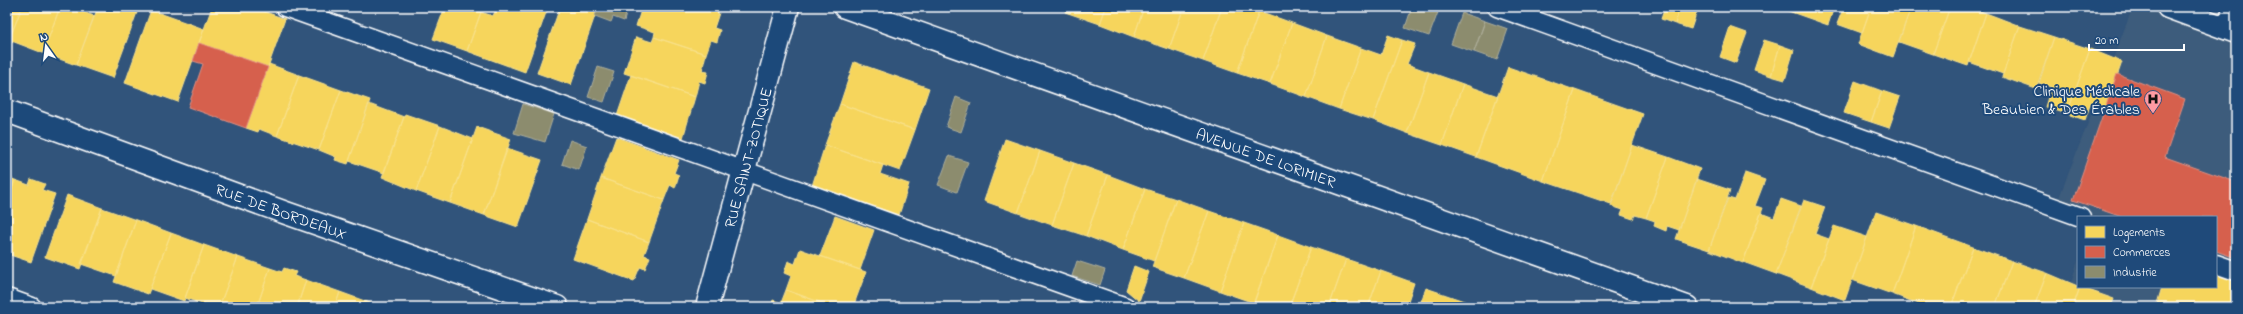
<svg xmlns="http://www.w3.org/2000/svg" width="2243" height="314" viewBox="0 0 2243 314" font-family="'Indie Flower',sans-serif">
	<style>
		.built { fill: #3e5c7b }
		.homes { fill: #f6d55c; stroke: #f9e28d }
		.shops { fill: #d6604d; stroke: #e29082 }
		.industry { fill: #8c8c6e; stroke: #aeae9a }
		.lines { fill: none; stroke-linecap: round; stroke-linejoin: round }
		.lane-casing { stroke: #fff; stroke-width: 21 }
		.street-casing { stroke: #fff; stroke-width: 25 }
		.secondary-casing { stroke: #fff; stroke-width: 25 }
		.lane { stroke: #1f4a7a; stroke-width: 18 }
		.street { stroke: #1f4a7a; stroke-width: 22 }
		.secondary { stroke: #1f4a7a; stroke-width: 22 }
		.labels { text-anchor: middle; stroke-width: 4; stroke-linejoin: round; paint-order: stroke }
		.poi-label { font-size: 16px; fill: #fff; stroke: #1f4a7a; text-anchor: end }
		.street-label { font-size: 16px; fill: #fff; stroke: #1f4a7a }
	</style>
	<rect width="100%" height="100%" fill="#31547b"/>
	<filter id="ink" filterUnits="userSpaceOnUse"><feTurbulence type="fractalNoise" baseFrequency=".025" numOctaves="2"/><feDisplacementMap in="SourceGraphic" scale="8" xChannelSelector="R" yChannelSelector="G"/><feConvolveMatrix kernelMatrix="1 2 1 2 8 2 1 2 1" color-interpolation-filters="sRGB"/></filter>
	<g filter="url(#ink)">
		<path class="built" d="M2133,7H2168L2215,25L2236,7V307H2063L2078,261V287H2216V217H2081L2055,208Z"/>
		<path class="homes" d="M7,7H22L9,40L7,39Z
			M22,7H60L43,53L9,40Z
			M60,7H70L94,16L76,65L43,53Z
			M98,7H139L113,78L76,65Z
			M212,7H252L285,19L268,67L199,43Z
			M445,7H472L481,12L467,51L433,39Z
			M497,7H548L525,72L467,51L481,12L493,16Z
			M560,7H598L571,85L537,73Z
			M642,7H703L719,13L714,28L720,30L717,42L711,40L706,54L654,37L655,32L636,26Z
			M1067,7H1106L1100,24L1065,12Z
			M1106,7H1144L1134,37L1100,24Z
			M1144,7H1184L1169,49L1134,37Z
			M1184,7H1222L1203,61L1169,49Z
			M1222,7H1246L1259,11L1237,73L1203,61Z
			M1665,7H1680L1675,24L1661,19Z
			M1680,7L1698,8L1691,29L1675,24Z
			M1777,7H1796L1794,13Z
			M1796,7H1834L1828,25L1794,13Z
			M1836,7H1871L1862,33L1837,24L1843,9Z
			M1871,7H1911L1893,57L1858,44Z
			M1911,7H1950L1933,54L1899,42Z
			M1950,7H1968L1986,13L1968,66L1933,54Z
			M151,10L204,29L178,102L125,83Z
			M1259,11L1292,23L1270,84L1237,73Z
			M1986,13L2020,26L2003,74L1969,62Z
			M1292,23L1327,36L1306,97L1270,84Z
			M2020,26L2054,37L2036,89L2002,77Z
			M1730,27L1747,33L1736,63L1720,57Z
			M1388,35L1402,40L1373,120L1339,109L1361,48L1381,55Z
			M1327,36L1361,48L1339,109L1306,97Z
			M636,37L652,42L654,37L706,54L702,71L708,72L705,83L699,81L695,97L624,73Z
			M2054,37L2090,49L2067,114L2045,107L2051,87L2039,83Z
			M1402,40L1415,44L1407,64L1429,72L1407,133L1373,120Z
			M1764,40L1780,45L1771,76L1754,70Z
			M1780,45L1794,50L1785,80L1771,76Z
			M2090,49L2122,62L2106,108L2091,102L2085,120L2067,114Z
			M854,62L929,88L915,130L840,104Z
			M269,64L299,75L277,136L259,129L258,132L246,128Z
			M1508,67L1575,90L1543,181L1476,157Z
			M1429,72L1463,84L1442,145L1407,133Z
			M299,75L341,90L319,150L277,136Z
			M631,75L695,97L683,138L617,116Z
			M1855,81L1882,91L1871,122L1844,113Z
			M1463,84L1498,96L1476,157L1442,145Z
			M341,90L370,100L348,164L335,160L336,157L319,150Z
			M1575,90L1643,114L1611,204L1543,181Z
			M1882,91L1900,97L1889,128L1871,122Z
			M369,104L404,117L384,173L349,161Z
			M840,104L915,130L900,171L825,145Z
			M405,114L440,126L416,191L382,177Z
			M440,126L473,139L450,203L416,191Z
			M477,127L511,139L484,215L450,203Z
			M616,137L679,160L674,173L679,175L675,188L670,185L664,200L601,178Z
			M1005,139L1040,151L1018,213L984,201Z
			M825,145L883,165L880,174L909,184L899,215L812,186Z
			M1632,145L1668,157L1646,218L1635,215L1633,219L1621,215L1623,210L1611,206Z
			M507,148L542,160L518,227L484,215Z
			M1040,151L1074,163L1052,225L1018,213Z
			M1668,157L1700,169L1679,230L1667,226L1666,231L1654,226L1655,221L1646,218Z
			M1074,163L1108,175L1086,236L1052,225Z
			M1745,173L1765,180L1755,206L1763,208L1743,263L1709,250L1728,198L1735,200Z
			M1108,175L1145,189L1123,250L1086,236Z
			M7,177L15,180L7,204Z
			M601,178L664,200L649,242L587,219Z
			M31,179L45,184L42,190L55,194L31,262L7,254V204L15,180L29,185Z
			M1697,179L1730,190L1709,250L1676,239Z
			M1145,189L1176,199L1154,261L1123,250Z
			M67,195L102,208L80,269L45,257Z
			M1176,199L1209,211L1184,278L1152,267Z
			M1781,199L1801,206L1776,274L1743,262L1761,213L1774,218Z
			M1804,200L1825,207L1815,234L1829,239L1811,287L1776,274Z
			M102,208L136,220L116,276L81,264Z
			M1209,211L1244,223L1220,291L1184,278Z
			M1876,212L1916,226L1892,294L1852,280Z
			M835,216L874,230L860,270L820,256Z
			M587,219L649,242L644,255L650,257L645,269L640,267L634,281L573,259Z
			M136,220L171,233L148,294L114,282Z
			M1244,223L1278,235L1254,303L1220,291Z
			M1834,226L1867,237L1845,300L1811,287Z
			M1916,226L1973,247L1951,307H1927L1892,294Z
			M171,233L204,245L184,301L150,289Z
			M1278,235L1311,247L1289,307H1252Z
			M204,245L238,257L219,307H211L185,298Z
			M1311,247L1346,259L1329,307H1289Z
			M1973,247L2012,261L1995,307H1951Z
			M800,249L866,272L853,307H833L786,290L791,276L784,273L788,261L795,264Z
			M238,257L270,268L257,307H219Z
			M1346,259L1381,271L1368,307H1329Z
			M2012,261L2047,273L2034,307H1995Z
			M1134,266L1149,272L1139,301L1126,290Z
			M270,268L282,272L284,268L296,272L294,276L306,280L297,307H257Z
			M1381,271L1414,283L1406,307H1368Z
			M2047,273L2080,287L2073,307H2034Z
			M2216,273L2236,279V291L2231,307H2156L2162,287H2216Z
			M306,280L340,292L335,307H297Z
			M2080,287L2114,299L2111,307H2073Z
			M1426,288L1470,303L1469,307H1419Z
			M786,290L833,307H771L773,300L781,303Z
			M340,292L373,304L372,307H335Z"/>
		<path class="shops" d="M199,43L268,67L246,128L188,107L203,64L193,61Z
			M2117,74L2185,99L2165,157L2236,182V258L2216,251V217H2122L2073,200Z"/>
		<path class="industry" d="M598,7H628L624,21L613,17L611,22L595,16Z
			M1412,7H1440L1429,36L1405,28Z
			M1462,13L1485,21L1474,52L1451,44Z
			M1485,21L1508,29L1497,60L1474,52Z
			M598,67L614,72L604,102L588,97Z
			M956,97L971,103L961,132L946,127Z
			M523,104L554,114L545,142L514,133Z
			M570,140L587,146L579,170L562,164Z
			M949,156L968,162L957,192L938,185Z
			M1077,261L1105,270L1100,285L1072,276Z"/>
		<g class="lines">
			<defs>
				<path id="lane" d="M285,7L1126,307
					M1497,7L2081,217
					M2225,28L2233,7
					M2216,264L2236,271
					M7,298L32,307"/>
				<g id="street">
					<path d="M2168,7L2236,32"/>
					<path id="s1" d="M7,111L286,213L557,307"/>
				</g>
				<g id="secondary">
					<path id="s2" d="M845,7L1687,307"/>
					<path id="s3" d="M707,307L788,7"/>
				</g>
			</defs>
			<use href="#lane" class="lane-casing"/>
			<use href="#street" class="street-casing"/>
			<use href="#secondary" class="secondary-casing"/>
			<use href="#lane" class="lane"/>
			<use href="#street" class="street"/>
			<use href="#secondary" class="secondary"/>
		</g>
	</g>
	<defs>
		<symbol id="hospital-pin" viewBox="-11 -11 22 30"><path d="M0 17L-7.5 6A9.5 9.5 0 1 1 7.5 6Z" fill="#ff9aa2" stroke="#1f4a7a"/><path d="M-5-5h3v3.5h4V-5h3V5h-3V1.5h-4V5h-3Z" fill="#111"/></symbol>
	</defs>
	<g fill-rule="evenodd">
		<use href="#hospital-pin" x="2143" y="89" width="20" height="27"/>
	</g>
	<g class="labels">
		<g class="poi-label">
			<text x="2140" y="96">Clinique Médicale<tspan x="2140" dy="18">Beaubien &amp; Des Érables</tspan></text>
		</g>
		<g class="street-label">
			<text dy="6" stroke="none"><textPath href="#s3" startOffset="155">RUE SAINT-ZOTIQUE</textPath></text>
			<text dy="6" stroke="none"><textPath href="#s2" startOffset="447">AVENUE DE LORIMIER</textPath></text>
			<text dy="6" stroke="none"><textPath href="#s1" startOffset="292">RUE DE BORDEAUX</textPath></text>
		</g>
	</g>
	<rect width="2243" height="314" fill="none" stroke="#1f4a7a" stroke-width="24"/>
	<rect x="12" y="12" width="2219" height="290" fill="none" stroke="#fff" stroke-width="1.5" filter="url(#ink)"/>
	<rect x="2077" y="216" width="140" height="72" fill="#1f4a7a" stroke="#7992af"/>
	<rect x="2085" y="226" width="20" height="12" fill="#f6d55c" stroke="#7992af"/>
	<text x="2113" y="236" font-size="12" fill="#ffffff">Logements</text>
	<rect x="2085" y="246" width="20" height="12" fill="#d6604d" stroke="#7992af"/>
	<text x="2113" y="256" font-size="12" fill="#ffffff">Commerces</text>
	<rect x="2085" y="266" width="20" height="12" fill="#8c8c6e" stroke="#7992af"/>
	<text x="2113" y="276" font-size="12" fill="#ffffff">Industrie</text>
	<g transform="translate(46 46) rotate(346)" stroke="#1f4a7a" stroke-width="3" paint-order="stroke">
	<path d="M0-3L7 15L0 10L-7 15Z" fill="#ffffff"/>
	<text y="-6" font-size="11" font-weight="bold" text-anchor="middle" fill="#ffffff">N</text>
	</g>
	<path d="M2089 44v6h95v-6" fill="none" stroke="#ffffff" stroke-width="2"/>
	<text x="2095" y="44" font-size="12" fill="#ffffff" stroke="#1f4a7a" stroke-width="3" paint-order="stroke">20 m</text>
</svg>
